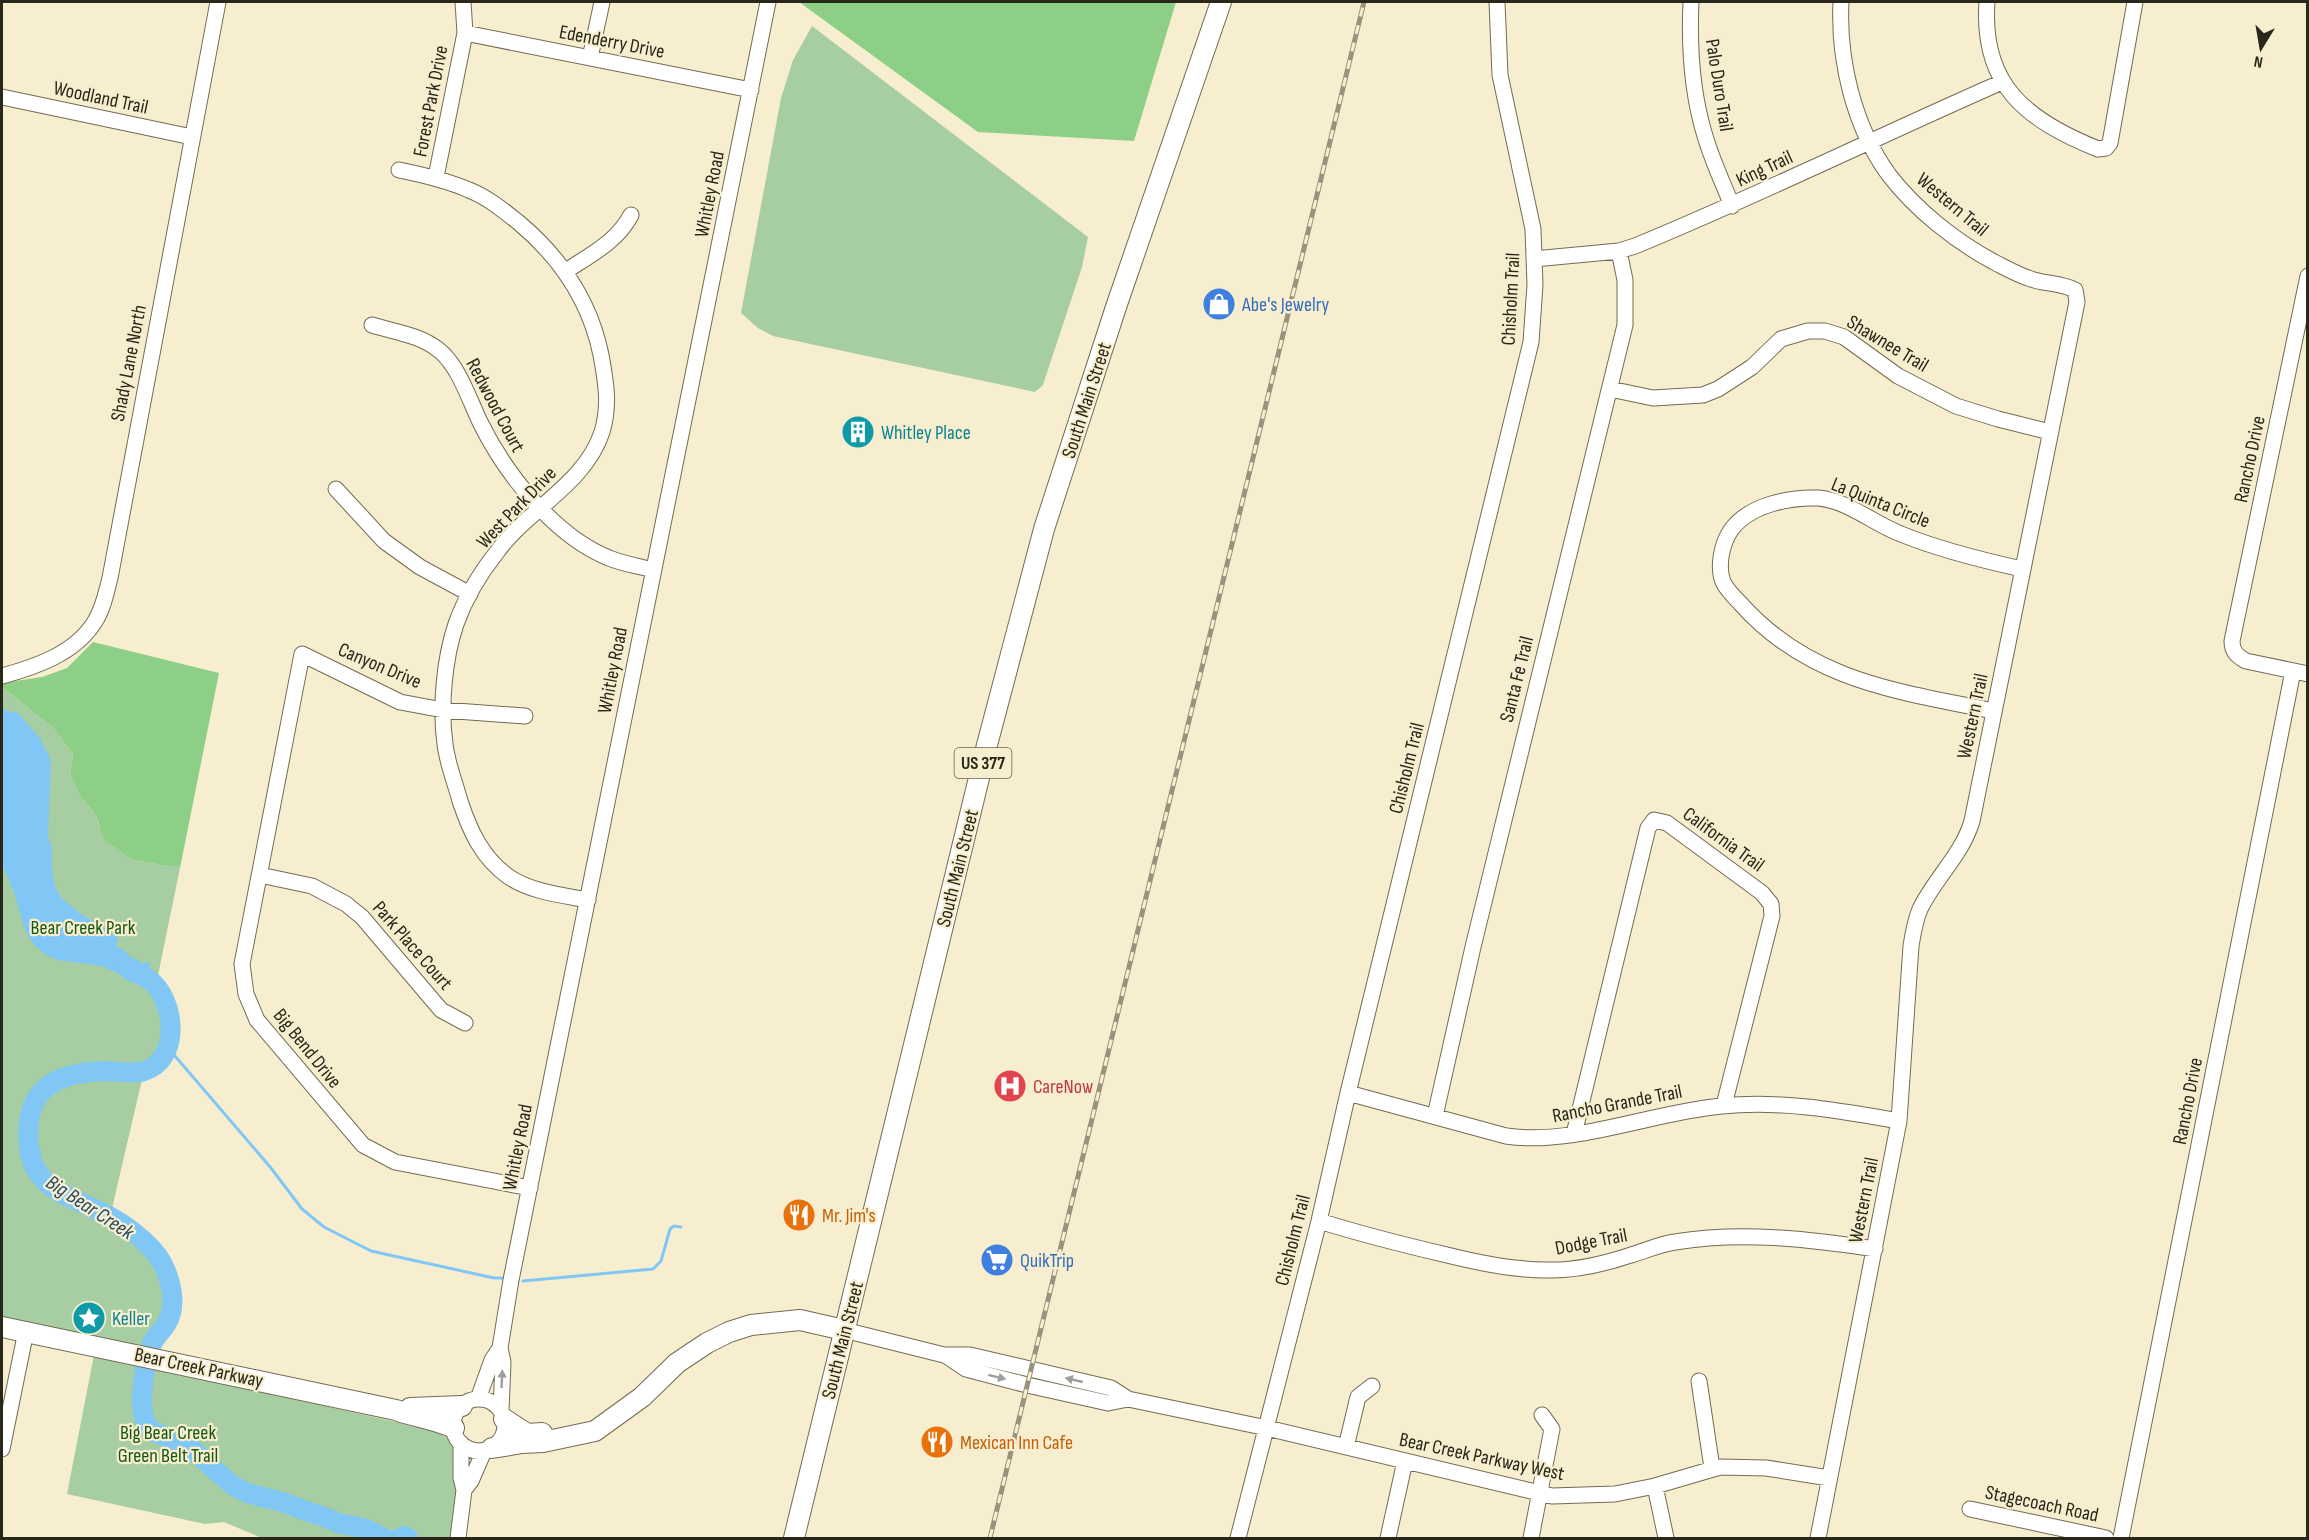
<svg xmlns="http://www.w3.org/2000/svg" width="2309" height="1540" viewBox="0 0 2309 1540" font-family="'Sofia Sans Condensed',sans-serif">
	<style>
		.green { fill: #a6cea2 }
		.forest { fill: #8dcf86 }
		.water { fill: #81c7f6 }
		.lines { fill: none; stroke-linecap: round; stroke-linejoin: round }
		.stream { stroke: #81c7f6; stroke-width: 3 }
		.river { stroke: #81c7f6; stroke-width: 20 }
		.minor-casing { stroke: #736b51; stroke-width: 17 }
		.major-casing { stroke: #736b51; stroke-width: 22 }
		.minor { stroke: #fff; stroke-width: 15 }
		.major { stroke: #fff; stroke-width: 20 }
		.rail-casing { stroke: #99937d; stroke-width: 5 }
		.rail { stroke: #f7eed0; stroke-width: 3; stroke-dasharray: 9; stroke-linecap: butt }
		.oneway { fill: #9f9d98 }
		.labels { text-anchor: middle; stroke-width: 4.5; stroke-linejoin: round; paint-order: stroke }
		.shield { fill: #f7eed0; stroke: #676251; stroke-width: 1.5 }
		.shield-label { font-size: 18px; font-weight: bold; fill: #29261a }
		.street-label { font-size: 20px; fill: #29261a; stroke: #f7eed0 }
		.shop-label { font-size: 20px; fill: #366cbe; stroke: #f7eed0; text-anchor: start }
		.culture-label { font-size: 20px; fill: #0d838f; stroke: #f7eed0; text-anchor: start }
		.park-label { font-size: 20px; fill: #155711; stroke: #f7eed0 }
		.health-label { font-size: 20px; fill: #be3a42; stroke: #f7eed0; text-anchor: start }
		.food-label { font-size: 20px; fill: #c56008; stroke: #f7eed0; text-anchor: start }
		.water-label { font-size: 21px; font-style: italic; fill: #244b63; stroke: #f7eed0 }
	</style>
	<rect width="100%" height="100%" fill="#f7eed0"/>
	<path class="green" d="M812,26L1088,237L1082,267L1043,385L1035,392L773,336L758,328L741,313L781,98L793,60Z
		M2,687L53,728L73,754L70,774L80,796L96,815L99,825L133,860L180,868L156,985C167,1001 178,1042 164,1058C159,1065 151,1068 144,1071L110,1217C125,1227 143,1237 154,1251C179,1283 178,1321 147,1348L2,1317Z
		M94,1355L433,1430L451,1440C459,1473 460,1505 454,1538H262L224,1522L205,1524L67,1494Z"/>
	<path class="forest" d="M799,2H1176L1134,141L978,132Z
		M93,642L219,673L180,868L133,860L104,839L96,815L80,796L70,774L73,754L53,728L2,687V683L42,677L67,668Z"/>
	<path class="water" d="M2,708L9,712H17L40,738L51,761L48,835C48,840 52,844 52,848C52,863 51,881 59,894C66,906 103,928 116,935L118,938L116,946L127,952L128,959L135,960L140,964L150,962V970L154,973L143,986L128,981L118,973L101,966L58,960L46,955L34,945L25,930L14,892L2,864Z"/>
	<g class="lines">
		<path class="stream" d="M169,1049L271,1168L302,1209L324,1227L371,1251L494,1278H504
			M523,1281L653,1269L661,1261L670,1229L674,1226L681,1227"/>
		<path class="river" d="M128,966C137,972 148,977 155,985C176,1008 179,1060 144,1071C132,1075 119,1071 107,1071C53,1072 23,1090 29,1147C34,1192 76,1198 109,1216C124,1224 141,1237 153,1250C169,1268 179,1302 167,1323C162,1331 154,1338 151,1346C144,1364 138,1406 146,1424C153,1437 175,1437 187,1445C204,1457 218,1476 236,1487C251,1497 268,1497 285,1503C292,1505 299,1509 306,1511C319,1516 323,1515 336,1522C344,1526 355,1525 363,1528C371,1530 377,1536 384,1538
			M399,1538L404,1536L408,1538"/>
		<defs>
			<path id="minor" d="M1691,2C1689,46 1692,94 1705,136C1712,160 1723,183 1732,206
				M1987,2C1981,85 2026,120 2098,149L2106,148L2110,143L2135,2
				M465,33L751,90
				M590,58L602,2
				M2,97L192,137
				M399,170C424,175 446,180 469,190C487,197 503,210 518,222C560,257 590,301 601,355C606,382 610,406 602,432C585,484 528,509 497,552C481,572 465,599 456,624C444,659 440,708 445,744C447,763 455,782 460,801C470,831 482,858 509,877C532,892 561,895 588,900
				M436,177L465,33L463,2
				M1534,259L1619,251L1635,246C1759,195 1879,136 2002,82
				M566,271C590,255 617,242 631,215
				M2308,276L2232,641C2232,652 2237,656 2246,661L2308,674
				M372,325C395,332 421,335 440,351C459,367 469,399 480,422C505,473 554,536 609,558C623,564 639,566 653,570
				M1610,389L1653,398L1703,395L1718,389L1752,367L1781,339L1808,331H1825L1844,337L1898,376L1956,406L1998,419L2050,432
				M336,489L384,541L420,567L470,594
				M2,676C35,667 74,654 94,623C103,610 106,593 110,578L218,2
				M1993,711C1897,691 1809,681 1740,603C1734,597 1727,590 1723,582C1717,566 1722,543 1731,530C1749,505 1789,497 1818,498C1847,500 1874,524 1901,534C1940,550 1981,560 2022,569
				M525,716L443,710L400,702L302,654L242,964L246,994L257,1020L363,1145L395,1162L530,1188
				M260,875L312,886L346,904L362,917L441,1010L465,1023
				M1348,1093L1506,1136C1574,1146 1653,1112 1722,1106C1782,1100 1841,1111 1899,1121
				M1435,1116L1473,947L1625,325V280L1619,251
				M1574,1134L1648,828L1654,820L1667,823L1762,893L1771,904L1772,916L1724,1105
				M1319,1221C1361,1234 1404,1245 1447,1255C1479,1263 1512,1270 1546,1270C1574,1271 1604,1264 1631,1255C1645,1251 1660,1244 1675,1242C1742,1231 1808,1239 1875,1249
				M844,1330L944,1355H970L1111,1388L1128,1399L1267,1428L1552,1496L1615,1494L1655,1486L1720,1467L1766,1468L1829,1478
				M945,1355L966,1369L1027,1385L1108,1403L1128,1399
				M1699,1381L1712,1468
				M478,1399L492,1360L500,1348
				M453 1425a26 26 0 1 1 52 0a26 26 0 1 1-52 0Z
				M501,1411L503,1362L500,1348L511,1280L768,2
				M1346,1447L1358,1397L1372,1386
				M2,1449L26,1331
				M1655,1486L1666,1538
				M464,1490L471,1481L484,1451
				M1970,1509L2106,1538
				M458,1538L464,1490L461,1478V1443
				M1238,1538L1319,1221L1348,1093L1531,342L1535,285L1533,229L1500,75L1497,2
				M1388,1538L1405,1461
				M1531,1538L1552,1429L1542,1415
				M1818,1538L1899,1121L1911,946C1913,933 1915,921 1920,909C1935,878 1962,855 1972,821L2077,302L2075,290C2061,283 2046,284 2031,279C2018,275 2006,268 1994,262C1955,241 1916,210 1889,175C1854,127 1838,60 1841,2
				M2121,1538L2293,671"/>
			<path id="major" d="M2,1327L396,1410C415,1417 435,1419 454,1428
				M410,1408L462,1406
				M504,1419L527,1434L542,1433
				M492,1448L522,1443L543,1442L595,1431L642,1397L677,1363L707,1343L729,1332L751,1325L800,1320L844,1330
				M794,1538L987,745L1044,529L1116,307L1221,2"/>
		</defs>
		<use href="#minor" class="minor-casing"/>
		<use href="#major" class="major-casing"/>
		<use href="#minor" class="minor"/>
		<use href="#major" class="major"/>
		<defs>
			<path id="rail" d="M990,1538L1364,2"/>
		</defs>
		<use href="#rail" class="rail-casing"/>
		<use href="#rail" class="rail"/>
	</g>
	<defs><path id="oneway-solid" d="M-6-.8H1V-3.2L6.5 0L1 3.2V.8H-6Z" transform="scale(1.5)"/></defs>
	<g class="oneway">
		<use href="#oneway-solid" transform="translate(997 1377) rotate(14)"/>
		<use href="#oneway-solid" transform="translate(502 1379) rotate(-87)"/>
		<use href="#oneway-solid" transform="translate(1074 1380) rotate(-167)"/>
	</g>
	<defs>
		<symbol id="shop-disc" viewBox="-11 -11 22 22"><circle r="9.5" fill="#3f7fe0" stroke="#f7eed0"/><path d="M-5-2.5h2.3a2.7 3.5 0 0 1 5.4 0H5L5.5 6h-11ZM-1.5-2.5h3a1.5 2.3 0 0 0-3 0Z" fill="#fff"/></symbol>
		<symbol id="building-disc" viewBox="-11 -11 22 22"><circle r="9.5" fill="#0f9aa8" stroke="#f7eed0"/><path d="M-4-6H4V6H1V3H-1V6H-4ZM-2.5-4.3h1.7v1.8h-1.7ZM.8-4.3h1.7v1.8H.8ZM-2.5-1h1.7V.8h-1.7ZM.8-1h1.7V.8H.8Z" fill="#fff"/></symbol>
		<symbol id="hospital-disc" viewBox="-11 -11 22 22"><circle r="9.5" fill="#e0444e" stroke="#f7eed0"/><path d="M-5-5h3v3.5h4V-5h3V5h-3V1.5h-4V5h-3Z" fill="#fff"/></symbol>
		<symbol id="restaurant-disc" viewBox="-11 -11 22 22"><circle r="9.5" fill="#e8710a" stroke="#f7eed0"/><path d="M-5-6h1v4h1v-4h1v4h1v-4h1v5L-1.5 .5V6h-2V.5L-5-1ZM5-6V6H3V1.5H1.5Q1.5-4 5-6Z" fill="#fff"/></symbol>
		<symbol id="supermarket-disc" viewBox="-11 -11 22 22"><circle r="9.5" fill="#3f7fe0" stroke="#f7eed0"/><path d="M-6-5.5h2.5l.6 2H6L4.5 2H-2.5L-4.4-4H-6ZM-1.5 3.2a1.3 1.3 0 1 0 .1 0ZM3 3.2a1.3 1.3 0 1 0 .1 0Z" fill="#fff"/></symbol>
		<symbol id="sight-disc" viewBox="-11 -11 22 22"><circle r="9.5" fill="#0f9aa8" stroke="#f7eed0"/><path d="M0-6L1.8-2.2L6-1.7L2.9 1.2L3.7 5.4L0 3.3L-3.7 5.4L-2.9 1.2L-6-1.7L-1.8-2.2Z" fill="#fff"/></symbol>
	</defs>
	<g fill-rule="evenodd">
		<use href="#shop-disc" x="1200" y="285" width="38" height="38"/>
		<use href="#building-disc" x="839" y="413" width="38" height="38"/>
		<use href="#hospital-disc" x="991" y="1067" width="38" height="38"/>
		<use href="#restaurant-disc" x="780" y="1196" width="38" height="38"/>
		<use href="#supermarket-disc" x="978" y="1241" width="38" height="38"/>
		<use href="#sight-disc" x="70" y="1299" width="38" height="38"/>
		<use href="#restaurant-disc" x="918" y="1423" width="38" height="38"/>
	</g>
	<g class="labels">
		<rect class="shield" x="954.5" y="748" width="57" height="30" rx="4.5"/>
		<g class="shield-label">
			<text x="983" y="769">US 377</text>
		</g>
		<g class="street-label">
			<text transform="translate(612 41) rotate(11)" y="7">Edenderry Drive</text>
			<text transform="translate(1720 85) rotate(81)" y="7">Palo Duro Trail</text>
			<text transform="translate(101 97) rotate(12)" y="7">Woodland Trail</text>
			<text transform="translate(430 101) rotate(-79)" y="7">Forest Park Drive</text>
			<text transform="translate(1764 168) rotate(-25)" y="7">King Trail</text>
			<text transform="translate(709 194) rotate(-79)" y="7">Whitley Road</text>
			<text transform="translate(1953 204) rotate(40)" y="7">Western Trail</text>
			<text transform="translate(1510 299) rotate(-87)" y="7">Chisholm Trail</text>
			<text transform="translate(1888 343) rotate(31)" y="7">Shawnee Trail</text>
			<text transform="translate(128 363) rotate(-79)" y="7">Shady Lane North</text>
			<text transform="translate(1086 400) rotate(-72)" y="7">South Main Street</text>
			<text transform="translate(496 405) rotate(62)" y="7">Redwood Court</text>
			<text transform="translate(2249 459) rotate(-78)" y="7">Rancho Drive</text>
			<text transform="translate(1881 502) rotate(22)" y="7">La Quinta Circle</text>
			<text transform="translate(516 507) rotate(-46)" y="7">West Park Drive</text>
			<text transform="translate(380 665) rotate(23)" y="7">Canyon Drive</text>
			<text transform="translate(612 670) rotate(-79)" y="7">Whitley Road</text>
			<text transform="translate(1516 679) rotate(-76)" y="7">Santa Fe Trail</text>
			<text transform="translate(1972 716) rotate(-78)" y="7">Western Trail</text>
			<text transform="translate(1406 768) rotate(-76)" y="7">Chisholm Trail</text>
			<text transform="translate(1724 839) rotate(36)" y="7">California Trail</text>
			<text transform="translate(957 868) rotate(-76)" y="7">South Main Street</text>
			<text transform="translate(413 945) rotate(49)" y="7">Park Place Court</text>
			<text transform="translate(308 1048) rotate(51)" y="7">Big Bend Drive</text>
			<text transform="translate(2187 1101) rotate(-79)" y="7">Rancho Drive</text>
			<text transform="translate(1617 1103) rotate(-11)" y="7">Rancho Grande Trail</text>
			<text transform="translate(517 1147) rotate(-79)" y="7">Whitley Road</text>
			<text transform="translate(1863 1200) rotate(-79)" y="7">Western Trail</text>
			<text transform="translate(1292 1240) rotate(-76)" y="7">Chisholm Trail</text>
			<text transform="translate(1591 1241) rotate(-11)" y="7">Dodge Trail</text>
			<text transform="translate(842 1340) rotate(-76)" y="7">South Main Street</text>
			<text transform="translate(199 1367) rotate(12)" y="7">Bear Creek Parkway</text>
			<text transform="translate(1482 1456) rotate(12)" y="7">Bear Creek Parkway West</text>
			<text transform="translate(2042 1503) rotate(12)" y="7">Stagecoach Road</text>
		</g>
		<g class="shop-label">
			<text x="1242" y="311">Abe's Jewelry</text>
			<text x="1020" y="1267">QuikTrip</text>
		</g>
		<g class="culture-label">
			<text x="881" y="439">Whitley Place</text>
			<text x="112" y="1325">Keller</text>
		</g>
		<g class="park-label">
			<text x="83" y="934">Bear Creek Park</text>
			<text x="168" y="1439">Big Bear Creek<tspan x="168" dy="23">Green Belt Trail</tspan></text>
		</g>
		<g class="health-label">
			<text x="1033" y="1093">CareNow</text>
		</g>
		<g class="food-label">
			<text x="822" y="1222">Mr. Jim's</text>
			<text x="960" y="1449">Mexican Inn Cafe</text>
		</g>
		<g class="water-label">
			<text transform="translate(90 1207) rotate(33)" y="7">Big Bear Creek</text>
		</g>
	</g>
	<rect width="2309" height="1540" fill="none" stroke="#29261a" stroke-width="6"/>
	<g transform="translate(2261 48) rotate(191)" stroke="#f7eed0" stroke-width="4.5" paint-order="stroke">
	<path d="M0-4.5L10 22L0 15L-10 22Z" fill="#29261a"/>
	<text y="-9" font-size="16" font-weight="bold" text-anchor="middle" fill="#29261a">N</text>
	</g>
</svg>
